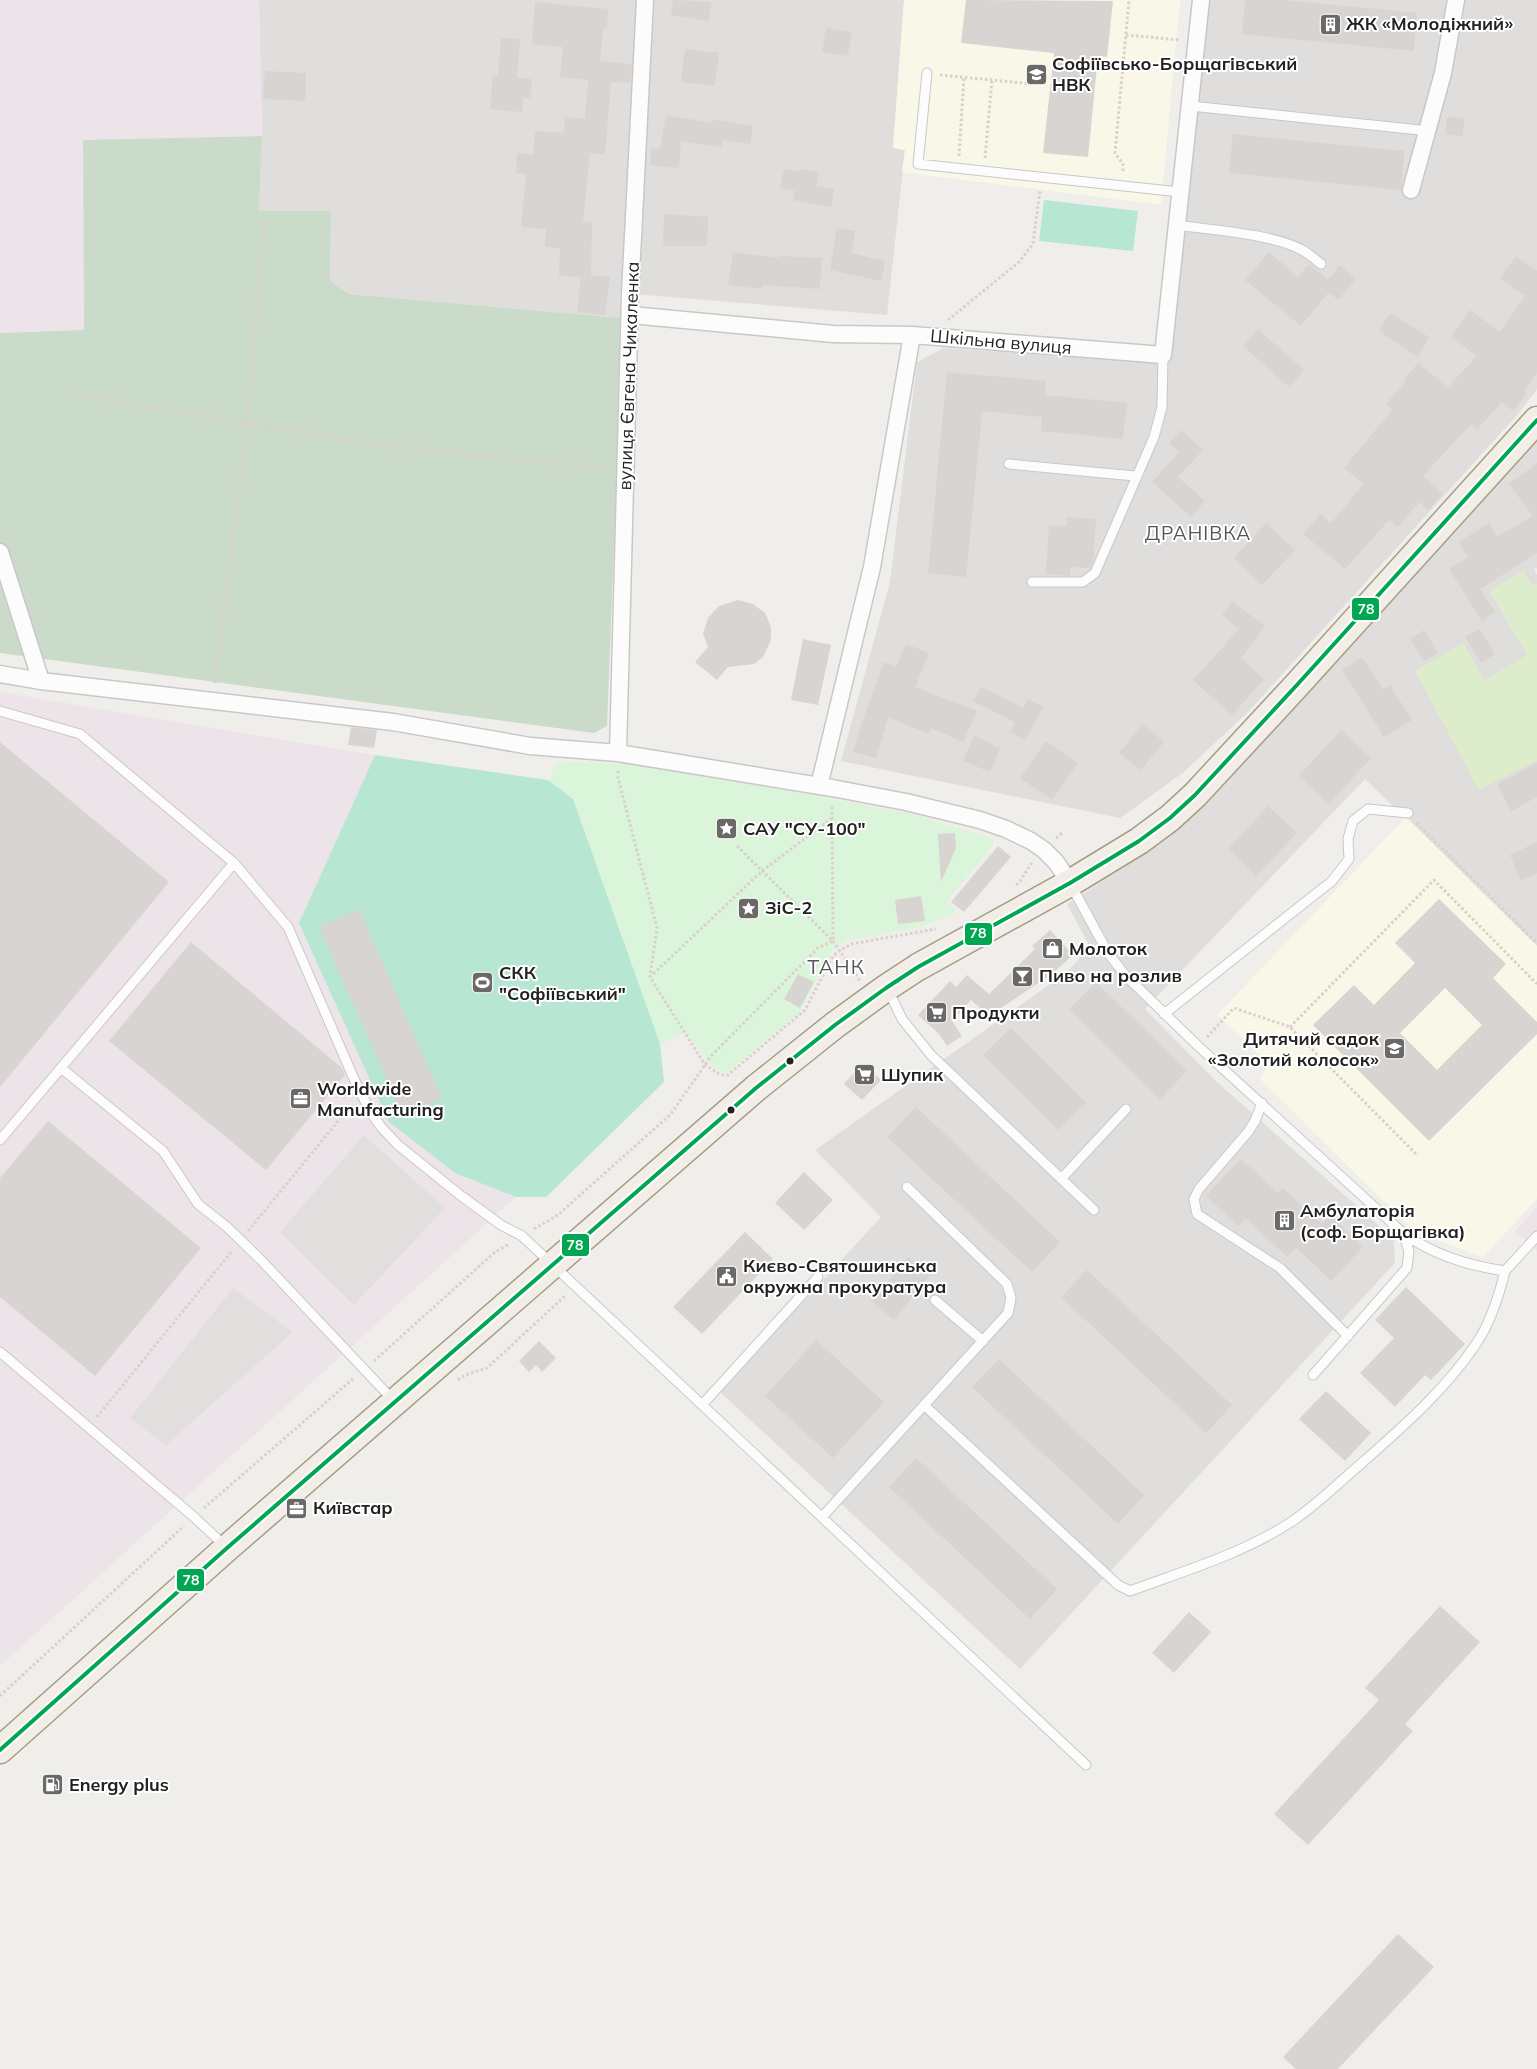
<svg xmlns="http://www.w3.org/2000/svg" width="1537" height="2069" viewBox="0 0 1537 2069" font-family="Mulish,sans-serif">
	<style>
		.residential { fill: #dfdedc }
		.industrial { fill: #ede4e9 }
		.education { fill: #f8f7e8 }
		.grass { fill: #ddeccb }
		.cemetery { fill: #cadbca }
		.park { fill: #daf5da }
		.pitch { fill: #b7e6d2 }
		.parking { fill: #e0dfde }
		.building { fill: #d7d4d2; fill-rule: evenodd }
		.lines { fill: none; stroke-linecap: round; stroke-linejoin: round }
		.lane-casing { stroke: #c9c8c7; stroke-width: 11 }
		.street-casing { stroke: #c9c8c7; stroke-width: 19 }
		.primary-casing { stroke: #a79c86; stroke-width: 29 }
		.path { stroke: #dccecd; stroke-width: 3; stroke-dasharray: 2.5 2.5; stroke-linecap: butt }
		.lane { stroke: #fdfcfc; stroke-width: 9 }
		.street { stroke: #fdfcfc; stroke-width: 16 }
		.primary { stroke: #f3ede7; stroke-width: 26 }
		.bus-1-casing { stroke: #fff; stroke-width: 8 }
		.bus-1 { stroke: #00a651; stroke-width: 4 }
		.bus-dot { fill: #222; stroke: #fff; stroke-width: 2 }
		.labels { text-anchor: middle; stroke-width: 4; stroke-linejoin: round; paint-order: stroke }
		.poi-label { font-size: 18px; font-weight: bold; fill: #222; stroke: #fff; text-anchor: start }
		.street-label { font-size: 18px; fill: #222; stroke: #fff }
		.neighbourhood-label { font-size: 19px; letter-spacing: 1px; fill: #555; stroke: #fff }
		.quarter-label { font-size: 20px; letter-spacing: 1px; fill: #555; stroke: #fff }
		.line-badge { stroke: #fff; stroke-width: 2 }
		.badge-label { font-size: 14px; text-anchor: middle; font-weight: bold; fill: #fff }
	</style>
	<rect width="100%" height="100%" fill="#f0eeeb"/>
	<path class="residential" d="M259,0H904L893,148L905,150L887,315L620,293V318L349,294L330,281L331,211H259L262,136Z
		M1210,0H1537V389L1518,414L1248,712L1184,772L1120,818L841,761L890,582L917,362L944,348L1169,364Z
		M1537,440V568L1534,570L1537,575V584L1532,586L1489,591L1528,655L1484,681L1479,789L1537,760V946L1365,779L1145,1009L1216,1081L1394,1239L1395,1263L1020,1669L720,1392L881,1217L815,1150L1066,973L1090,947L1067,904L1147,852L1205,805Z"/>
	<path class="industrial" d="M0,0H259L262,136L83,141L84,330L0,333Z
		M0,692L375,755L299,923L455,1173L516,1197L0,1666Z
		M1537,1207V1251L1515,1231Z"/>
	<path class="education" d="M904,0H1180L1161,205L902,172L905,150L893,148Z
		M1406,817L1537,946V1199L1483,1257L1415,1232L1259,1078L1270,1065L1217,1015Z"/>
	<path class="grass" d="M1523,570L1532,586L1537,584V760L1479,790L1415,671L1463,643L1484,680L1528,655L1489,591Z"/>
	<path class="cemetery" d="M262,136L259,211H331L330,281L349,294L620,318L617,468L607,726L594,733L0,653V333L84,330L83,140Z"/>
	<path class="park" d="M559,761L628,764L731,780L911,814L988,837L995,843L946,902L957,912L924,926L844,941L831,952L800,1012L727,1073L712,1067L686,1032L660,1044L573,799L548,780Z"/>
	<path class="pitch" d="M1044,200L1138,211L1133,251L1039,241Z
		M375,755L548,780L573,799L660,1044L664,1082L546,1197H516L455,1173L389,1122L299,923Z"/>
	<path class="parking" d="M364,1135L445,1208L354,1305L280,1232Z
		M233,1288L293,1332L166,1445L130,1418Z"/>
	<path class="building" d="M673,0L711,2L709,21L671,15Z
		M966,0L1113,1L1107,57L1098,56L1088,157L1043,153L1054,53L961,43Z
		M1245,0H1285L1417,13L1414,51L1242,34Z
		M535,2L608,9L607,29H603L600,61L632,64L630,83L611,82L605,154L590,153L583,221L592,222L591,275L610,277L605,315L577,312L581,277L559,276L560,248L545,247L546,229L521,227L526,174L516,173L517,153L533,155L535,131L564,133L565,117L585,119L588,80L560,77L563,47L532,44Z
		M826,28L852,32L848,56L822,52Z
		M501,38L520,39L517,78L532,79L530,98L523,97L522,112L490,109L493,76H498Z
		M685,49L719,53L715,86L681,82Z
		M265,71L306,73L305,101L263,99Z
		M666,115L713,123V119L753,126L750,144L723,140L721,147L681,141L679,168L650,165L651,148L660,149Z
		M1447,117L1464,118L1463,136L1446,134Z
		M1233,134L1404,151L1401,190L1229,173Z
		M784,169L799,172V169L819,172L816,186L834,189L831,207L793,200L795,191L780,188Z
		M664,214L708,217L707,246H663Z
		M837,228L855,231L851,253L885,261L881,281L830,270Z
		M733,252L778,258V256L822,258L820,289L763,285L762,289L728,285Z
		M1269,252L1298,277L1309,264L1328,280L1340,265L1356,279L1338,300L1329,292L1301,326L1245,280Z
		M1516,256L1537,271V373L1524,391L1527,393L1513,411L1502,402L1477,429L1471,424L1423,476L1443,494L1428,510L1419,502L1398,527L1389,520L1345,569L1303,534L1320,514L1331,523L1364,484L1344,468L1392,410L1386,404L1406,381L1404,380L1418,363L1448,387L1477,356L1451,337L1470,310L1500,332L1525,296L1500,278Z
		M1390,313L1429,337L1418,357L1379,331Z
		M1258,329L1304,370L1289,387L1243,346Z
		M947,372L1046,381L1045,395L1127,403L1123,439L1041,431L1042,417L982,411L966,577L928,573Z
		M1181,430L1203,450L1178,477L1205,501L1191,517L1152,482L1179,452L1169,443Z
		M1537,463V553L1480,589L1495,612L1482,621L1449,569L1468,557L1459,542L1489,523L1497,537L1533,516L1509,484Z
		M1067,517L1096,519L1093,562L1090,568L1070,567V576L1046,574L1049,525L1067,526Z
		M1266,523L1295,550L1262,585L1234,558Z
		M738,600L753,604L765,613L771,627V640L763,657L754,664L728,667L717,680L695,662L708,647L703,634L708,618L719,606Z
		M1232,601L1265,626L1241,658L1264,679L1232,715L1193,680L1239,629L1222,615Z
		M1480,629L1495,654L1481,663L1465,637Z
		M1424,630L1438,653L1424,661L1410,639Z
		M803,639L831,645L818,705L791,700Z
		M906,644L929,653L915,687L977,711L963,742L931,728L928,734L888,717L876,758L853,752L862,722L884,662L896,667Z
		M1362,657L1383,690L1390,685L1412,720L1384,737L1342,670Z
		M981,687L1023,708L1028,699L1043,707L1025,740L1010,732L1015,722L973,701Z
		M1143,724L1164,742L1141,770L1119,753Z
		M351,727L377,730L374,748L348,745Z
		M1341,730L1371,758L1329,804L1299,776Z
		M974,736L1000,748L990,772L963,761Z
		M1046,741L1078,763L1052,800L1020,778Z
		M0,742L169,882L0,1087Z
		M1537,763V797L1511,811L1497,784Z
		M1268,806L1297,833L1256,876L1228,849Z
		M955,833L956,848L941,882L938,834Z
		M1537,842V873L1521,881L1510,855Z
		M998,846L1011,857L964,912L951,902Z
		M921,896L925,921L898,924L895,900Z
		M1439,899L1506,964L1493,978L1537,1022V1034L1429,1141L1313,1025L1354,985L1374,1005L1415,963L1395,943ZM1445,988L1482,1025L1437,1070L1400,1033Z
		M359,909L442,1098L403,1116L319,927Z
		M1050,930L1073,955L1052,974L989,1016L971,1000L952,1021L962,1036L947,1046L939,1034L918,1015L950,981L956,987L967,975L989,994L1035,949L1032,946Z
		M191,942L342,1068L345,1075L266,1170L109,1041Z
		M798,974L814,982L800,1008L784,999Z
		M1096,982L1187,1071L1160,1099L1069,1009Z
		M1011,1028L1086,1103L1058,1130L983,1055Z
		M863,1063L881,1080L862,1100L844,1084Z
		M916,1107L1060,1242L1032,1272L887,1137Z
		M48,1121L201,1248L95,1376L0,1297V1178Z
		M1241,1159L1278,1193L1283,1188L1322,1224L1330,1215L1363,1247L1331,1281L1296,1247L1287,1257L1246,1218L1238,1226L1206,1196Z
		M804,1172L833,1200L804,1230L775,1203Z
		M745,1232L773,1259L702,1334L673,1307Z
		M908,1257L930,1275L894,1320L872,1301Z
		M1087,1270L1232,1405L1206,1433L1061,1297Z
		M1406,1287L1465,1344L1431,1380L1425,1375L1395,1407L1360,1373L1394,1338L1375,1320Z
		M816,1340L884,1402L833,1458L765,1396Z
		M539,1341L556,1358L542,1372L536,1365L529,1372L519,1361Z
		M999,1359L1144,1495L1118,1524L972,1387Z
		M1326,1391L1371,1433L1345,1461L1299,1419Z
		M916,1458L1057,1589L1030,1619L889,1487Z
		M1440,1606L1480,1642L1405,1724L1413,1731L1308,1845L1274,1814L1379,1700L1365,1688Z
		M1189,1612L1211,1632L1174,1673L1152,1653Z
		M1398,1934L1434,1967L1338,2069H1296L1283,2057Z"/>
	<g class="lines">
		<defs>
			<path id="lane" d="M927,73L918,164L1180,192
				M1191,106L1429,131
				M1177,225C1210,230 1274,234 1302,250C1309,254 1315,259 1321,264
				M1009,464L1135,476
				M1032,582H1083L1095,573L1154,437L1162,407L1163,355
				M0,711L80,734L234,863L0,1140
				M234,863L288,927L354,1079L370,1111L381,1127L398,1145L460,1195L501,1225L522,1236L1086,1765
				M1071,885L1108,953L1125,975L1198,1046L1403,1233C1432,1254 1470,1266 1505,1271L1537,1236
				M888,990L902,1019L931,1055L1094,1210
				M1164,1014L1332,881L1349,859L1348,839L1353,821L1368,809L1408,813
				M61,1068L163,1151L198,1204L227,1227L260,1259L393,1400
				M1262,1103L1255,1121L1248,1132L1199,1189L1194,1199L1197,1214L1280,1268L1348,1336
				M1061,1179L1126,1109
				M935,1300L983,1341
				M0,1352L194,1517L225,1546
				M1313,1375L1407,1268L1409,1251L1403,1233
				M702,1405L818,1277
				M924,1405L1118,1585L1130,1591C1184,1571 1242,1554 1291,1522C1314,1507 1334,1487 1355,1469C1398,1431 1444,1392 1476,1344C1491,1322 1499,1296 1505,1271
				M823,1516L1008,1313L1011,1298L1007,1284L907,1187"/>
			<path id="street" d="M1411,190L1443,73L1456,0
				M631,315L833,334L912,335L1163,355L1201,0
				M0,552L41,681
				M0,674L41,681L393,722L530,746L618,753L832,788L906,802L980,820L1006,829L1031,841L1044,850L1056,862L1070,883
				M618,753L630,295L645,0
				M819,786L872,567L912,335"/>
			<path id="primary" d="M0,1750L227,1548L756,1088L835,1025L886,988L918,967L1070,883L1139,841L1170,818L1195,795L1296,686L1537,420"/>
		</defs>
		<use href="#lane" class="lane-casing"/>
		<use href="#street" class="street-casing"/>
		<use href="#primary" class="primary-casing"/>
		<path class="path" d="M1126,35L1180,40
			M940,75L1033,84
			M959,156L964,77
			M985,158L992,80
			M1123,171V164L1115,153L1129,0
			M948,320L1019,262L1033,244L1040,190
			M72,394L376,445L609,468
			M215,683L248,424L264,217
			M618,771V778L657,928L650,977
			M832,818L762,871L650,977L705,1065L721,1075H728L805,1010L833,956L839,951L851,944L936,929
			M1417,823L1537,943
			M1056,838L1062,833
			M737,846L833,941L860,981
			M1016,885C1024,878 1026,870 1032,863
			M1290,1027L1434,880L1537,984
			M1207,1037L1234,1008L1290,1027L1418,1156
			M534,1229L558,1215L671,1114L711,1056L818,948L833,941L832,806
			M248,1231L352,1104
			M374,1361L495,1252L509,1244
			M458,1380L465,1375L487,1368L566,1295
			M97,1417L232,1251
			M204,1508L354,1378
			M0,1696L184,1526"/>
		<use href="#lane" class="lane"/>
		<use href="#street" class="street"/>
		<use href="#primary" class="primary"/>
		<defs>
			<path id="bus-1" d="M0,1750L227,1548L756,1088L835,1025L886,988L918,967L1070,883L1139,841L1170,818L1195,795L1296,686L1537,420"/>
		</defs>
		<use href="#bus-1" class="bus-1-casing"/>
		<use href="#bus-1" class="bus-1"/>
	</g>
	<defs>
		<symbol id="building-square" viewBox="-11 -11 22 22"><rect x="-9" y="-9" width="18" height="18" rx="4" fill="#6a6968" stroke="#fff"/><path d="M-4-6H4V6H1V3H-1V6H-4ZM-2.5-4.3h1.7v1.8h-1.7ZM.8-4.3h1.7v1.8H.8ZM-2.5-1h1.7V.8h-1.7ZM.8-1h1.7V.8H.8Z" fill="#fff"/></symbol>
		<symbol id="school-square" viewBox="-11 -11 22 22"><rect x="-9" y="-9" width="18" height="18" rx="4" fill="#6a6968" stroke="#fff"/><path d="M0-5L7-2L0 1L-7-2ZM-4 1L0 2.5L4 1V4Q0 6-4 4Z" fill="#fff"/></symbol>
		<symbol id="sight-square" viewBox="-11 -11 22 22"><rect x="-9" y="-9" width="18" height="18" rx="4" fill="#6a6968" stroke="#fff"/><path d="M0-6L1.8-2.2L6-1.7L2.9 1.2L3.7 5.4L0 3.3L-3.7 5.4L-2.9 1.2L-6-1.7L-1.8-2.2Z" fill="#fff"/></symbol>
		<symbol id="shop-square" viewBox="-11 -11 22 22"><rect x="-9" y="-9" width="18" height="18" rx="4" fill="#6a6968" stroke="#fff"/><path d="M-5-2.5h2.3a2.7 3.5 0 0 1 5.4 0H5L5.5 6h-11ZM-1.5-2.5h3a1.5 2.3 0 0 0-3 0Z" fill="#fff"/></symbol>
		<symbol id="bar-square" viewBox="-11 -11 22 22"><rect x="-9" y="-9" width="18" height="18" rx="4" fill="#6a6968" stroke="#fff"/><path d="M-6-5H6L.8 .8V4.5H3.5V6h-7V4.5H-.8V.8Z" fill="#fff"/></symbol>
		<symbol id="stadium-square" viewBox="-11 -11 22 22"><rect x="-9" y="-9" width="18" height="18" rx="4" fill="#6a6968" stroke="#fff"/><path d="M0-5a6.5 5 0 1 0 0 10a6.5 5 0 1 0 0-10ZM-3.5-1.8h7v3.6h-7Z" fill="#fff"/></symbol>
		<symbol id="supermarket-square" viewBox="-11 -11 22 22"><rect x="-9" y="-9" width="18" height="18" rx="4" fill="#6a6968" stroke="#fff"/><path d="M-6-5.5h2.5l.6 2H6L4.5 2H-2.5L-4.4-4H-6ZM-1.5 3.2a1.3 1.3 0 1 0 .1 0ZM3 3.2a1.3 1.3 0 1 0 .1 0Z" fill="#fff"/></symbol>
		<symbol id="office-square" viewBox="-11 -11 22 22"><rect x="-9" y="-9" width="18" height="18" rx="4" fill="#6a6968" stroke="#fff"/><path d="M-6-3h4V-5.5h4V-3h4V5H-6ZM-1-4.5V-3h2v-1.5ZM-6 0V1H6V0Z" fill="#fff"/></symbol>
		<symbol id="civic-square" viewBox="-11 -11 22 22"><rect x="-9" y="-9" width="18" height="18" rx="4" fill="#6a6968" stroke="#fff"/><path d="M-.6-6.5H3V-4.5H.6V-3L4-1V1h2V6H-6V1h2V-1L-.6-3ZM-1.2 2.5V6h2.4V2.5Z" fill="#fff"/></symbol>
		<symbol id="fuel-square" viewBox="-11 -11 22 22"><rect x="-9" y="-9" width="18" height="18" rx="4" fill="#6a6968" stroke="#fff"/><path d="M-5.5-6h7V0h2V4h1.3V-2.5L3-4.5l.8-.8L6-3V5H2.5V1h-1V6h-7ZM-4.2-4.7v3.2H.2V-4.7Z" fill="#fff"/></symbol>
	</defs>
	<g fill-rule="evenodd">
		<use href="#building-square" x="1318" y="12" width="25" height="25"/>
		<use href="#school-square" x="1024" y="62" width="25" height="25"/>
		<use href="#sight-square" x="714" y="816" width="25" height="25"/>
		<use href="#sight-square" x="736" y="896" width="25" height="25"/>
		<use href="#shop-square" x="1040" y="936" width="25" height="25"/>
		<use href="#bar-square" x="1010" y="964" width="25" height="25"/>
		<use href="#stadium-square" x="470" y="970" width="25" height="25"/>
		<use href="#supermarket-square" x="924" y="1000" width="25" height="25"/>
		<use href="#school-square" x="1382" y="1036" width="25" height="25"/>
		<use href="#supermarket-square" x="852" y="1062" width="25" height="25"/>
		<use href="#office-square" x="288" y="1086" width="25" height="25"/>
		<use href="#building-square" x="1272" y="1208" width="25" height="25"/>
		<use href="#civic-square" x="714" y="1264" width="25" height="25"/>
		<use href="#office-square" x="284" y="1496" width="25" height="25"/>
		<use href="#fuel-square" x="40" y="1772" width="25" height="25"/>
	</g>
	<g class="bus-dot">
		<circle cx="790" cy="1061" r="4.5"/>
		<circle cx="731" cy="1110" r="4.5"/>
	</g>
	<g class="labels">
		<g class="poi-label">
			<text x="1346" y="30">ЖК «Молодіжний»</text>
			<text x="1052" y="70">Софіївсько-Борщагівський<tspan x="1052" dy="21">НВК</tspan></text>
			<text x="743" y="835">САУ "СУ-100"</text>
			<text x="765" y="914">ЗіС-2</text>
			<text x="1069" y="955">Молоток</text>
			<text x="499" y="979">СКК<tspan x="499" dy="21">"Софіївський"</tspan></text>
			<text x="1039" y="982">Пиво на розлив</text>
			<text x="952" y="1019">Продукти</text>
			<text x="1379" y="1045" text-anchor="end">Дитячий садок<tspan x="1379" dy="21">«Золотий колосок»</tspan></text>
			<text x="881" y="1081">Шупик</text>
			<text x="317" y="1095">Worldwide<tspan x="317" dy="21">Manufacturing</tspan></text>
			<text x="1300" y="1217">Амбулаторія<tspan x="1300" dy="21">(соф. Борщагівка)</tspan></text>
			<text x="743" y="1272">Києво-Святошинська<tspan x="743" dy="21">окружна прокуратура</tspan></text>
			<text x="313" y="1514">Київстар</text>
			<text x="69" y="1791">Energy plus</text>
		</g>
		<g class="street-label">
			<text transform="translate(1001 342) rotate(5)" y="6">Шкільна вулиця</text>
			<text transform="translate(629 376) rotate(-88)" y="6">вулиця Євгена Чикаленка</text>
		</g>
		<g class="neighbourhood-label">
			<text x="1198" y="540">ДРАНІВКА</text>
		</g>
		<g class="quarter-label">
			<text x="836" y="974">ТАНК</text>
		</g>
	</g>
	<g class="line-badge">
		<rect x="1351" y="597" width="29" height="24" rx="5" fill="#00a651"/>
		<rect x="964" y="922" width="29" height="24" rx="5" fill="#00a651"/>
		<rect x="561" y="1233" width="29" height="24" rx="5" fill="#00a651"/>
		<rect x="176" y="1568" width="29" height="24" rx="5" fill="#00a651"/>
	</g>
	<g class="badge-label">
		<text x="1366" y="614">78</text>
		<text x="978" y="938">78</text>
		<text x="575" y="1250">78</text>
		<text x="191" y="1585">78</text>
	</g>
</svg>
